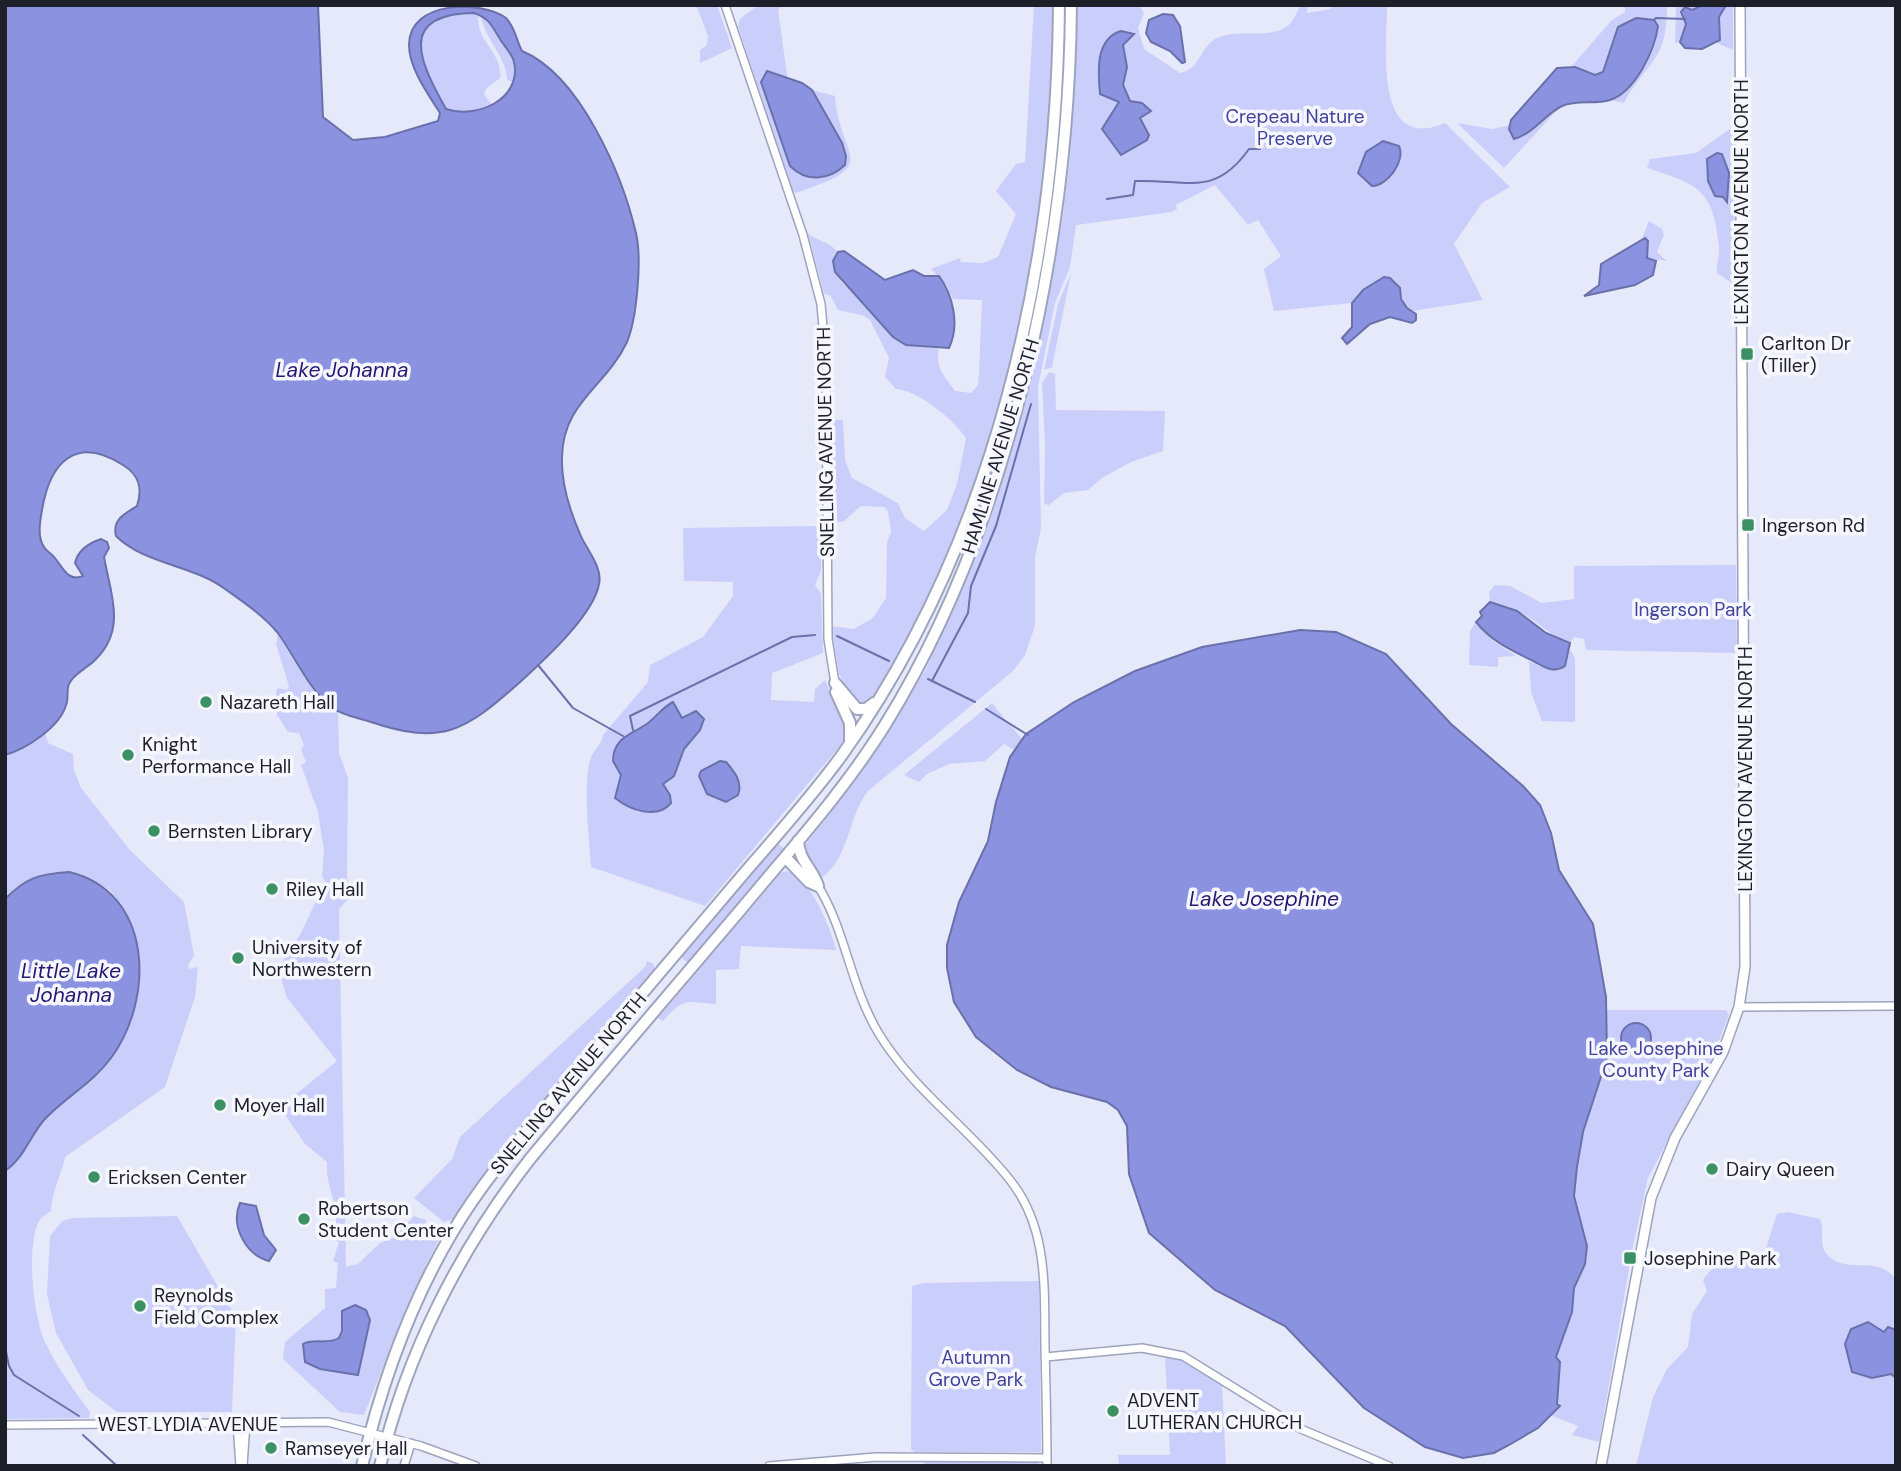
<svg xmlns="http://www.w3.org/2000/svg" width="1901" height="1471" viewBox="0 0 1901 1471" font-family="'DM Sans',sans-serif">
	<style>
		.green { fill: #c9cffa; fill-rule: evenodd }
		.water { fill: #8b93e1; stroke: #6a70aa; stroke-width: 2; fill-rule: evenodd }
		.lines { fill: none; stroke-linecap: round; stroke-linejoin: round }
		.stream { stroke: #6a70aa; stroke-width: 2 }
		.minor-casing { stroke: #9ea3be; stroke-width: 10 }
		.major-casing { stroke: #9ea3be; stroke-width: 12 }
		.highway-casing { stroke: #9ea3be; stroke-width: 14 }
		.minor { stroke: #fff; stroke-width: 7 }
		.major { stroke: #fff; stroke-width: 9 }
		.highway { stroke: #fff; stroke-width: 10 }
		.poi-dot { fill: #3c9164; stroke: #f6f7fd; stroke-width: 2.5 }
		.labels { text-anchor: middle; stroke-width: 7; stroke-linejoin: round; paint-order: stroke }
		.park-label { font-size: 19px; fill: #42429d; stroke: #f6f7fd }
		.street-label { font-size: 19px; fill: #1d1f29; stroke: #f6f7fd }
		.poi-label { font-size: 19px; fill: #1d1f29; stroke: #f6f7fd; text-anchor: start }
		.water-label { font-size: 21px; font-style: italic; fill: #231872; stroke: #f6f7fd }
	</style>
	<rect width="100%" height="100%" fill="#e6e9fa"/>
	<path class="green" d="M696,5H717L732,48L700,63V50L707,45L708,36Z
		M758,5H782L778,10L788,81L777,74L761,82L796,172L816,178L842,143L812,90L835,96C840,162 884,163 796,193L792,190L738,26L740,19Z
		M1034,5H1052C1055,242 998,493 874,695L866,702L854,704L839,674L831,626L854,629L873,618L886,598L887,542L891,532L888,511L884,507L861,506L844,521L832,524L833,420H843L845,460L852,478L898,503L905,518L924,531L947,510L957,484L966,438C954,420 918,390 896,389L885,377L889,358L870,320L862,315L838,310L830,295L824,294L808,233C818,242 829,241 838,252L833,261L842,283L858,295L893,337L916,346L939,349C934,366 945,377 955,391L971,393L978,385L979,373L982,300L953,299L947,286L931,269L960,258L961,262L983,263L998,257L1016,214L996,191L1016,164L1025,162Z
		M1078,5H1139L1144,13L1138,28L1144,49L1180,73C1201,69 1199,47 1217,38C1239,27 1272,42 1291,23C1294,19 1297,11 1301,5H1308L1307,13L1331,9L1332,5H1387C1387,47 1373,154 1445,123L1510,187L1482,203L1454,244L1483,300L1412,311C1400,303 1398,288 1390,278C1373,278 1362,291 1352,303L1274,311L1264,269L1281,256L1258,220L1248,225L1215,185L1176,205L1177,209L1172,212L1076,225L1070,267L1055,303L1038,387L1041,528L1035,557V626L1025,655L1013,671L868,791C848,816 849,860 821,878L805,859L803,848L858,777L925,671L956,603L998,489L1035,361L1062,223L1070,156Z
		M1625,5H1667C1667,63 1649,58 1624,103L1610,100C1625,92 1659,52 1656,36C1656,31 1651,24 1648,20L1644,19L1615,37L1603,72L1595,75L1571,67L1611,21L1625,12Z
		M1676,5H1703L1681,12L1686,24L1680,42L1675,43Z
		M1726,5H1733V50L1717,43L1719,17Z
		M474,13L479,15C474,40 503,52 500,78L486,89L484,94L493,107C477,111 463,114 446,109C419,61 397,14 474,13Z
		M481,16L487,17L514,62L513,82L507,80C506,54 485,41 481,16Z
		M1558,109L1504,168L1457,123L1493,129L1509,125L1514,139L1524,136Z
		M1734,126L1735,285L1717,273C1716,264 1720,255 1719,246C1713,188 1698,185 1647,168L1650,159L1696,153ZM1706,164L1729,184L1727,201L1708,181Z
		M1649,221L1662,229L1664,235L1657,252L1667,261L1647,258L1648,241L1642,239Z
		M1071,273L1052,367L1044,370L1058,304Z
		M1049,372L1055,374L1056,410L1165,411L1163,451L1131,462L1102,478L1088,490L1064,493L1049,505L1044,504L1045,444L1042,383Z
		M821,526V571L815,585L821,594L823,653L772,673L771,700L814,702L815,689L825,680L846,728L844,741L705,906L591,867C589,839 583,786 590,760C593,750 602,745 603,735L648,682L650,665L703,637L733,596V582L684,581L683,528Z
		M1736,565L1737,653L1586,650L1584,639L1574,637L1570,643C1549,636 1536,619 1517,611C1508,608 1499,605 1490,602L1489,592L1495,585L1510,586L1542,603L1574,599V566Z
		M1476,622L1493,641L1516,656L1498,657V667L1469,665L1470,631Z
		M278,635L301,672L331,707L338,711L339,753L348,778L347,879L352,895L339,909L346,1267L358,1264L380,1243L395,1237L414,1216L426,1220V1226L432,1224L442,1232L405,1311L364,1415L340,1412L283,1359L285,1342L325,1308V1289L336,1288L338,1263L333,1261L339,1242L334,1240C342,1202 325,1191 327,1162L305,1144L280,1107L337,1061L287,998L278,969L301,933L316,901L325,898L329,889L322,876L324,851L318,812L301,765L306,762L301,750L304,745L299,733L288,732L277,715L276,691L278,688L287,690L289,686L276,644ZM342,1324L349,1373L320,1369L308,1341L327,1343L339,1338Z
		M1570,650L1575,658V722L1542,721L1531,692L1529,661L1539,666L1568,656Z
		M992,703L1022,739L1014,750L1004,744L985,761L949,764L927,774L919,782L904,775Z
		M45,732L48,743L73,754L74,770L81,788L130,850L184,902L194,955L188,966L190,969L198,967L195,997L165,1087L65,1157C61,1177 52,1190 51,1211C47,1214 42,1216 39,1221C26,1246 33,1319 46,1344C58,1369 74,1390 90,1412L89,1418L5,1419V1171C25,1158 31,1133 47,1117C76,1088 108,1071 125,1031C145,985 139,969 124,924C121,915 119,901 113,894C110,889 101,885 96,882C61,863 31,874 5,899V755L16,752Z
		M776,842L785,849L688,963L680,957Z
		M787,871C810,877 831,928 836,950L741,946L739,969L716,970V1004C686,1002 685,996 663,1021L658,1018L781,873Z
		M647,961L654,964V969L511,1138L453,1219L444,1222L414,1198L452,1159L460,1137L645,967Z
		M1607,1010H1726L1729,1015L1712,1058L1648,1178L1633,1246L1599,1442L1572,1435L1578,1426L1550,1415L1557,1404L1559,1383L1556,1357L1572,1312L1574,1288L1587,1250L1574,1196L1583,1132L1607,1058Z
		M1788,1212L1820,1219C1825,1230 1819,1242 1825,1252C1845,1278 1874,1252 1896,1279V1466H1636L1653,1397L1667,1369L1688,1347L1692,1314L1707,1291L1703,1280C1717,1258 1736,1259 1760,1266L1777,1214Z
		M177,1216L236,1318L232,1412H117L88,1390L56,1333L47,1294L50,1236L62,1221L73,1218Z
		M1039,1281L1041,1452H915L911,1449L912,1286L923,1283Z
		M1165,1355L1179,1358L1222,1383L1226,1466H1119L1118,1455H1170Z
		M1036,1461L1041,1466H924V1462Z"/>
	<path class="water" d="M5,5H318L323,117L353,140L385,137L438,121L440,113C428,94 409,68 409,45C409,0 481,0 506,18C516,29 516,40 522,51C580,75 622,174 636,233C642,259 637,318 627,342C606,387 563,402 562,457C561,482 570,511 580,534C586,549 603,567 599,584C594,615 542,662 519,683C465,731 442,746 371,722C358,718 341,715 331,707C307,687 295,656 277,632C264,616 242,601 225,589C193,565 144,564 116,536C112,519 125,514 137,506C143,488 139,475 123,465C76,435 50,462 42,510C40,521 37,537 44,547C46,551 52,554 55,558C63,568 68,582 83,576L75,563C78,550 89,543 101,539L107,542L109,548L104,557C110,592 127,628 96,659C89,667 73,674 69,684C66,691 69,699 66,705C60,727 26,749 5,755ZM474,13C489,18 492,26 500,39C504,46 513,55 514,62C522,100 476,119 446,109C419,61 397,14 474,13Z
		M1703,5H1726L1719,17L1720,40L1702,49L1685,48L1680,42L1686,24L1681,12L1685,7L1692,10Z
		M1163,14L1173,15L1180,26L1185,62L1182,63L1170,51L1151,42L1146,33L1149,20Z
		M1636,18L1654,20L1658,26C1655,50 1635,92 1610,100C1594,105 1578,99 1562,106C1544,115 1533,134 1514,139L1509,129L1511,120L1557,68L1575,67L1595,75L1603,72L1618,27Z
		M1121,31L1134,34L1123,45L1127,67L1123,85L1130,101L1142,103L1151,111L1140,118L1149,135L1147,140L1121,155L1102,129L1119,102L1100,94C1098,72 1095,39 1121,31Z
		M767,71L802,83L812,90L842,143L846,156L845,165C829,180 807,183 790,166L761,82Z
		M1383,141L1399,146C1406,161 1387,186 1372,186L1358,173L1366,152Z
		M1717,153L1722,154L1729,173L1727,202L1723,197L1715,196L1708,181L1707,159Z
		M1645,238L1648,241L1647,258L1656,261L1653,275L1635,285L1584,296L1599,285L1601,264Z
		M844,251L885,280L913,270L924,276H939C953,295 960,325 949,348L906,345L893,337L835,272L833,261L838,252Z
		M1384,277L1390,278L1400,288L1401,299L1407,308L1416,314V320L1412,323L1390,317L1370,324L1347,344L1342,338L1352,327V303L1363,290Z
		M1490,602L1517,611L1546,633L1570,643L1565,666C1553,674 1545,667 1535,662C1512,650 1493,643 1476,622L1482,616L1480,612Z
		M1300,630L1336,632L1386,654L1451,724L1523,786L1540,805L1551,833L1559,870L1593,924L1606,997L1607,1058L1583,1132L1577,1167L1574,1196L1587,1246L1585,1264L1574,1288L1572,1312L1556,1357L1560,1362L1557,1404L1560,1406L1538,1428L1509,1445L1494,1453L1463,1458L1425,1447L1364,1408L1285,1326L1215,1290L1149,1233L1129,1174L1127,1126L1118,1110L1107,1102L1051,1087L1017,1070L976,1037L954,1002L947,968V945L959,902L988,841L996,802L1010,757L1026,734L1074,702L1135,671L1202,647Z
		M673,702L682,718L696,711L704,719L700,730L684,749L674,776L663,784L670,795L671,803C657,820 630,810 615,798L621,775L613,761C613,737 632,735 648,723C657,716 663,707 673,702Z
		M720,761L726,762C734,771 743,782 738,795L726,802L707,794L699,776L701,771Z
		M69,872C153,892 155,998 111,1058C92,1084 65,1097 44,1120C30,1136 24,1158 5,1171V899C26,878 38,874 69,872Z
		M1621 1038a15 15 0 1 1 30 0a15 15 0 1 1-30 0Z
		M240,1203L256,1206L264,1235L276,1250L269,1261C246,1255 230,1226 240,1203Z
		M355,1305L366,1310L370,1320L358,1375L320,1369L305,1362L303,1344C313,1338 327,1345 339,1338L342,1331V1311Z
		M1868,1322L1884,1332L1888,1327L1896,1330V1378L1891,1374L1872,1378L1852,1372L1845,1344L1851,1329Z"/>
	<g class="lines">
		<path class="stream" d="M1654,20L1656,18L1685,19
			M1107,199L1133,195L1135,181C1188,179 1214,198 1249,149H1260
			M837,636L889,661
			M538,665L573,708L623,736
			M928,679L975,702
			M932,681L968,613L971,586L996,526L1031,404
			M986,709L1028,735
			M633,730L630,716L792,637L815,635
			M5,1347L9,1366L14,1375L79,1416
			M83,1435L117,1466"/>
		<defs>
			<path id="minor" d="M725,5L803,235L821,304L826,363L828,639L835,683
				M818,886C846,931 850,986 879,1034C914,1091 969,1128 1010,1180C1049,1229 1044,1289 1045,1348C1046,1387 1047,1427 1047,1466
				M1739,1007L1896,1006
				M1045,1357L1142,1348L1183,1356L1301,1429L1389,1466
				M237,1423L240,1466
				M5,1425L328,1422L421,1446L476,1466
				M243,1466L246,1423
				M404,1466L411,1443
				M769,1466L876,1457L1047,1458"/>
			<path id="major" d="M1601,1466L1651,1198L1675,1138L1723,1052L1739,1007L1745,967L1740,5"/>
			<path id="highway" d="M835,683L857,709H866L874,703
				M836,692L850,723V742
				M798,841C799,861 813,869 818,886
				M785,857L809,882L818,886
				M362,1466C381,1385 410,1304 452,1233C483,1180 524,1134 563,1087C624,1015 685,943 746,871C779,833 813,795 842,755C995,541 1057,266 1059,5
				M380,1466C406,1354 460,1249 530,1159C600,1074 672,991 743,907C792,848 844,791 885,725C1011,522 1069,242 1071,5"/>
		</defs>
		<use href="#minor" class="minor-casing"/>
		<use href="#major" class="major-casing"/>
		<use href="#highway" class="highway-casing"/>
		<use href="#minor" class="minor"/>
		<use href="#major" class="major"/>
		<use href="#highway" class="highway"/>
	</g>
	<g class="poi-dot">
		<rect x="1740" y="347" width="14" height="14" rx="3.5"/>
		<rect x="1741" y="518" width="14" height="14" rx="3.5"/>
		<circle cx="206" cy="702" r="7"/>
		<circle cx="128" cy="755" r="7"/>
		<circle cx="154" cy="831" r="7"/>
		<circle cx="272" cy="889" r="7"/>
		<circle cx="238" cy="958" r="7"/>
		<circle cx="220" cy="1105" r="7"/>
		<circle cx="1712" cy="1169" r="7"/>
		<circle cx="94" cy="1177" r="7"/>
		<circle cx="304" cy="1219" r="7"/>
		<rect x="1623" y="1251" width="14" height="14" rx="3.5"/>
		<circle cx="140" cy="1306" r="7"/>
		<circle cx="1113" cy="1411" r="7"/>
		<circle cx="271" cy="1448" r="7"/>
	</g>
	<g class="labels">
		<g class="park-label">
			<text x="1295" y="123">Crepeau Nature<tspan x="1295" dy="22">Preserve</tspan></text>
			<text x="1693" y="616">Ingerson Park</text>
			<text x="1656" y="1055">Lake Josephine<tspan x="1656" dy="22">County Park</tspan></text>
			<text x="976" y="1364">Autumn<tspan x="976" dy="22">Grove Park</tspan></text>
		</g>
		<g class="street-label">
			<text transform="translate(1741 202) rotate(-90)" y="7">LEXINGTON AVENUE NORTH</text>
			<text transform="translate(825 442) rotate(-91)" y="7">SNELLING AVENUE NORTH</text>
			<text transform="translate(1000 446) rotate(-73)" y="7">HAMLINE AVENUE NORTH</text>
			<text transform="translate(1745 769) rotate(-90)" y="7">LEXINGTON AVENUE NORTH</text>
			<text transform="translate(568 1083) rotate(-50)" y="7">SNELLING AVENUE NORTH</text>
			<text x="188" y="1431">WEST LYDIA AVENUE</text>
		</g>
		<g class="poi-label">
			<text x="1761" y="350">Carlton Dr<tspan x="1761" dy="22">(Tiller)</tspan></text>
			<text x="1762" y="532">Ingerson Rd</text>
			<text x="220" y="709">Nazareth Hall</text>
			<text x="142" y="751">Knight<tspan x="142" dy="22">Performance Hall</tspan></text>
			<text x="168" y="838">Bernsten Library</text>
			<text x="286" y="896">Riley Hall</text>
			<text x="252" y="954">University of<tspan x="252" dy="22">Northwestern</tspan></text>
			<text x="234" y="1112">Moyer Hall</text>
			<text x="1726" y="1176">Dairy Queen</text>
			<text x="108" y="1184">Ericksen Center</text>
			<text x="318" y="1215">Robertson<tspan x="318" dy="22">Student Center</tspan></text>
			<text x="1644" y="1265">Josephine Park</text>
			<text x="154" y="1302">Reynolds<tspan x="154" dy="22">Field Complex</tspan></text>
			<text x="1127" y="1407">ADVENT<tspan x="1127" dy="22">LUTHERAN CHURCH</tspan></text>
			<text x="285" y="1455">Ramseyer Hall</text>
		</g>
		<g class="water-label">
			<text x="342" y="377">Lake Johanna</text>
			<text x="1264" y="906">Lake Josephine</text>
			<text x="71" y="978">Little Lake<tspan x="71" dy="24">Johanna</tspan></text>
		</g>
	</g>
	<rect width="1901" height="1471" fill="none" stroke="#1d1f29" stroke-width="14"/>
</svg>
